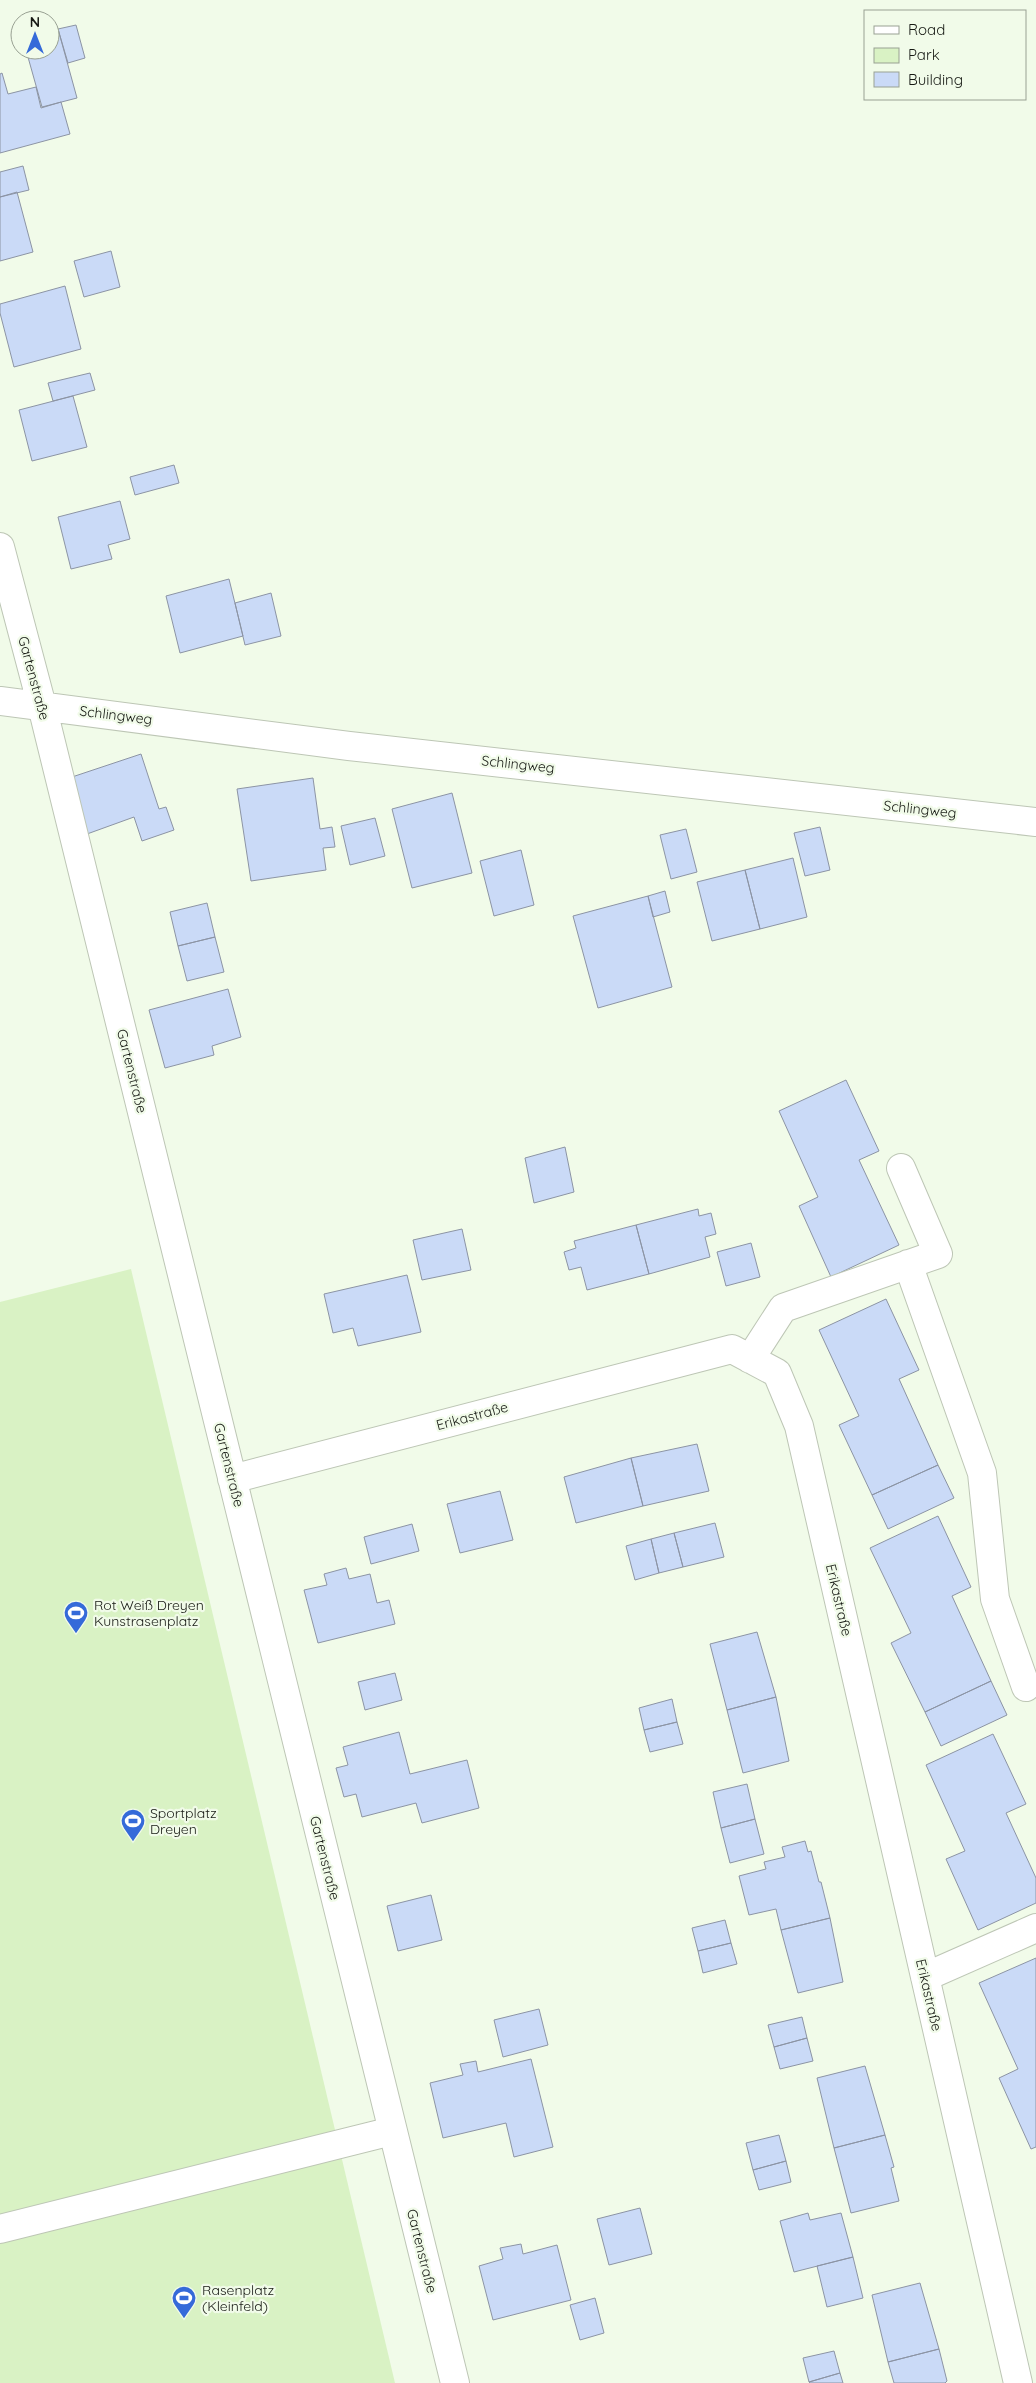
<svg xmlns="http://www.w3.org/2000/svg" width="1036" height="2383" viewBox="0 0 1036 2383" font-family="Quicksand,sans-serif">
	<style>
		.green { fill: #d9f2c4 }
		.building { fill: #cadaf7; stroke: #8c94a4 }
		.lines { fill: none; stroke-linecap: round; stroke-linejoin: round }
		.minor-casing { stroke: #bdc6b5; stroke-width: 30 }
		.minor { stroke: #fff; stroke-width: 28 }
		.labels { text-anchor: middle; stroke-width: 4.5; stroke-linejoin: round; paint-order: stroke }
		.street-label { font-size: 14px; fill: #161913; stroke: #f1fbe9 }
		.poi-label { font-size: 14px; fill: #161913; stroke: #f1fbe9; text-anchor: start }
	</style>
	<rect width="100%" height="100%" fill="#f1fbe9"/>
	<path class="green" d="M131,1269L395,2383H0V1302Z"/>
	<path class="building" d="M76,25L85,58L68,63L58,29Z
		M58,29L77,98L42,107L26,50H50V32Z
		M2,73L8,94L36,87L41,108L61,102L70,134L0,153V74Z
		M23,166L29,190L0,197V172Z
		M17,192L33,252L0,261V197Z
		M111,251L120,287L84,297L74,261Z
		M65,286L81,349L14,367L0,313V304Z
		M90,373L95,390L53,401L48,383Z
		M73,396L87,447L32,461L19,410Z
		M174,465L179,483L135,495L130,477Z
		M120,501L130,539L108,545L112,559L71,569L58,517Z
		M229,579L243,636L180,653L166,596Z
		M271,593L281,636L245,645L235,603Z
		M141,754L159,809L166,807L174,830L142,841L134,817L87,834L69,778Z
		M313,778L320,829L332,827L335,847L323,848L326,870L251,881L237,789Z
		M452,793L472,873L412,888L392,809Z
		M375,818L385,856L350,865L341,826Z
		M820,827L830,870L805,876L794,833Z
		M686,829L697,872L671,879L660,835Z
		M521,850L534,905L494,916L480,861Z
		M793,858L807,917L760,929L745,870Z
		M745,870L760,929L712,941L697,882Z
		M665,891L670,912L653,917L648,896Z
		M648,896L672,987L598,1008L573,916Z
		M207,903L215,937L178,946L170,912Z
		M215,937L224,972L187,981L178,946Z
		M228,989L241,1037L212,1046L214,1055L165,1068L149,1010Z
		M846,1080L879,1151L859,1160L899,1245L831,1277L799,1206L818,1197L779,1111Z
		M565,1147L574,1192L534,1203L525,1158Z
		M698,1209L699,1216L711,1213L716,1234L705,1237L710,1257L649,1274L636,1225Z
		M636,1225L649,1274L587,1290L581,1267L569,1270L564,1252L576,1248L574,1241Z
		M462,1229L471,1270L422,1280L413,1240Z
		M751,1243L760,1277L726,1286L717,1252Z
		M407,1275L421,1332L358,1346L353,1328L333,1333L324,1294Z
		M886,1299L919,1370L899,1379L938,1465L872,1495L839,1425L859,1416L819,1330Z
		M697,1444L709,1491L643,1506L631,1458Z
		M631,1458L643,1506L576,1523L564,1477Z
		M938,1465L954,1498L888,1529L872,1495Z
		M500,1491L513,1540L460,1553L447,1504Z
		M938,1516L971,1587L952,1596L991,1681L925,1712L891,1643L911,1633L870,1548Z
		M715,1523L724,1557L683,1567L674,1533Z
		M412,1524L419,1551L371,1564L364,1537Z
		M674,1533L683,1567L659,1573L651,1539Z
		M651,1539L659,1573L635,1580L626,1546Z
		M346,1568L349,1579L370,1574L377,1603L389,1600L395,1624L318,1643L304,1590L327,1585L324,1574Z
		M757,1632L776,1697L727,1710L710,1644Z
		M395,1673L402,1700L365,1710L358,1682Z
		M991,1681L1007,1715L941,1746L925,1712Z
		M776,1697L789,1761L743,1773L727,1710Z
		M672,1699L677,1722L644,1730L639,1708Z
		M677,1722L683,1744L650,1752L644,1730Z
		M399,1732L410,1774L467,1760L479,1808L422,1823L416,1803L362,1817L356,1794L344,1797L336,1768L348,1765L343,1747Z
		M993,1734L1026,1804L1006,1813L1036,1878V1903L978,1930L946,1859L965,1851L926,1765Z
		M747,1784L755,1819L721,1828L713,1792Z
		M755,1819L764,1854L730,1863L721,1828Z
		M805,1841L808,1852L811,1851L819,1882H821L830,1918L781,1930L776,1909L749,1915L739,1876L766,1869L764,1862L785,1857L782,1847Z
		M431,1895L442,1940L398,1951L387,1906Z
		M830,1918L843,1982L798,1993L781,1930Z
		M725,1920L731,1943L698,1951L692,1928Z
		M731,1943L737,1964L703,1973L698,1951Z
		M1036,1958V2147L1031,2149L999,2078L1018,2069L979,1983Z
		M539,2009L548,2045L503,2057L494,2020Z
		M802,2017L807,2038L774,2047L768,2025Z
		M807,2038L813,2061L780,2069L774,2047Z
		M531,2059L553,2147L514,2157L506,2123L443,2138L430,2083L463,2075L460,2064L476,2061L478,2072Z
		M865,2066L885,2135L834,2148L817,2078Z
		M779,2135L786,2161L753,2170L746,2143Z
		M885,2135L894,2167L891,2168L899,2201L851,2213L834,2148Z
		M786,2161L791,2182L759,2190L753,2170Z
		M640,2208L652,2254L609,2265L597,2219Z
		M808,2213L810,2220L841,2213L853,2257L794,2272L780,2221Z
		M521,2244L523,2254L557,2245L571,2300L493,2320L479,2266L503,2259L500,2248Z
		M853,2257L863,2298L827,2307L817,2266Z
		M920,2283L939,2349L888,2362L872,2295Z
		M595,2298L604,2333L580,2340L570,2305Z
		M939,2349L947,2381L945,2383H894L888,2362Z
		M834,2351L840,2373L809,2382L803,2358Z
		M840,2373L843,2383H810L809,2382Z"/>
	<g class="lines">
		<defs>
			<path id="minor" d="M0,547L42,706L455,2383
				M0,701L349,746L1036,822
				M908,1264L982,1473L995,1599L1026,1687
				M750,1359L783,1308L938,1254L901,1168
				M232,1479L732,1349L777,1373L799,1426L1018,2383
				M925,1977L1036,1928
				M0,2229L392,2131"/>
		</defs>
		<use href="#minor" class="minor-casing"/>
		<use href="#minor" class="minor"/>
	</g>
	<defs>
		<symbol id="stadium-pin" viewBox="-11 -11 22 30"><path d="M0 17L-7.5 6A9.5 9.5 0 1 1 7.5 6Z" fill="#356ad9" stroke="#f1fbe9"/><path d="M0-5a6.5 5 0 1 0 0 10a6.5 5 0 1 0 0-10ZM-3.5-1.8h7v3.6h-7Z" fill="#fff"/></symbol>
	</defs>
	<g fill-rule="evenodd">
		<use href="#stadium-pin" x="62" y="1599" width="28" height="38"/>
		<use href="#stadium-pin" x="119" y="1807" width="28" height="38"/>
		<use href="#stadium-pin" x="170" y="2284" width="28" height="38"/>
	</g>
	<g class="labels">
		<g class="street-label">
			<text transform="translate(34 678) rotate(75)" y="5">Gartenstraße</text>
			<text transform="translate(116 715) rotate(7)" y="5">Schlingweg</text>
			<text transform="translate(518 764) rotate(6)" y="5">Schlingweg</text>
			<text transform="translate(920 809) rotate(6)" y="5">Schlingweg</text>
			<text transform="translate(132 1071) rotate(76)" y="5">Gartenstraße</text>
			<text transform="translate(472 1416) rotate(-15)" y="5">Erikastraße</text>
			<text transform="translate(229 1465) rotate(76)" y="5">Gartenstraße</text>
			<text transform="translate(839 1600) rotate(77)" y="5">Erikastraße</text>
			<text transform="translate(325 1858) rotate(76)" y="5">Gartenstraße</text>
			<text transform="translate(929 1995) rotate(77)" y="5">Erikastraße</text>
			<text transform="translate(422 2251) rotate(76)" y="5">Gartenstraße</text>
		</g>
		<g class="poi-label">
			<text x="94" y="1610">Rot Weiß Dreyen<tspan x="94" dy="16">Kunstrasenplatz</tspan></text>
			<text x="150" y="1818">Sportplatz<tspan x="150" dy="16">Dreyen</tspan></text>
			<text x="202" y="2295">Rasenplatz<tspan x="202" dy="16">(Kleinfeld)</tspan></text>
		</g>
	</g>
	<rect x="864" y="10" width="162" height="90" fill="#f1fbe9" stroke="#99a193"/>
	<rect x="874" y="26" width="25" height="8" fill="#ffffff" stroke="#99a193"/>
	<text x="908" y="35" font-size="15" fill="#161913">Road</text>
	<rect x="874" y="48" width="25" height="15" fill="#d9f2c4" stroke="#99a193"/>
	<text x="908" y="60" font-size="15" fill="#161913">Park</text>
	<rect x="874" y="72" width="25" height="15" fill="#cadaf7" stroke="#99a193"/>
	<text x="908" y="85" font-size="15" fill="#161913">Building</text>
	<g transform="translate(35 35)"><circle r="24" fill="#f1fbe9" stroke="#99a193"/>
	<path d="M0-4L9 19L0 12L-9 19Z" fill="#356ad9"/>
	<text y="-8" font-size="14" font-weight="bold" text-anchor="middle" fill="#161913">N</text>
	</g>
</svg>
